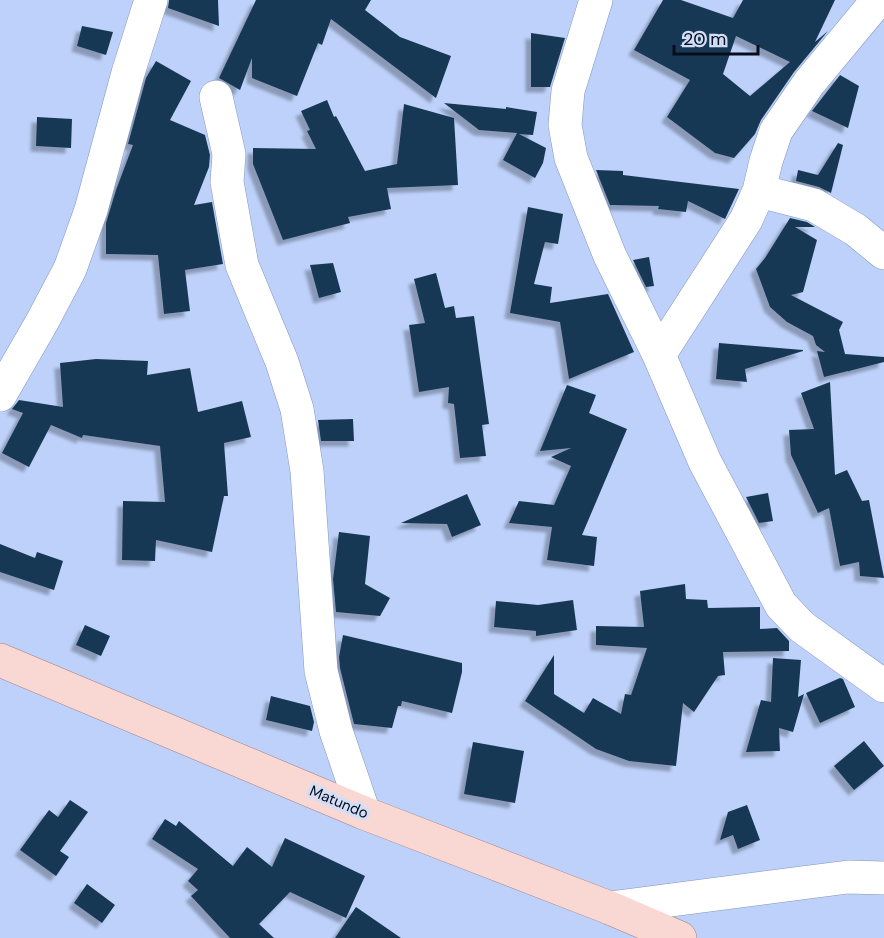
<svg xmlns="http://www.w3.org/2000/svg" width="884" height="938" viewBox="0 0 884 938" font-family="'DM Sans',sans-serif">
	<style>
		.building { fill: #173954; fill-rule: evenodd; filter: url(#shadow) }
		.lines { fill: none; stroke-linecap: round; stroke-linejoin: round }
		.minor-casing { stroke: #8496bd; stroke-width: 34 }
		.major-casing { stroke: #a27f80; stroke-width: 34 }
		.minor { stroke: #fff; stroke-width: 33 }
		.major { stroke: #f9d7d3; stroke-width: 33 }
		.labels { text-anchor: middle; stroke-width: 6; stroke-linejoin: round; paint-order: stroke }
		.street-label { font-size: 15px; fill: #080d1b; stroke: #d2def7 }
	</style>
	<defs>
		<filter id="shadow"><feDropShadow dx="-5.5" dy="5.5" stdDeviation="1.5" flood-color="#0004"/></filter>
	</defs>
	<rect width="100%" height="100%" fill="#bdd1fa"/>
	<path class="building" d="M169,0H218L219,26L168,8Z
		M256,0H371L365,10L400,37L451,56L436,98L331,19L322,45L318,43L297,96L252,78V58L240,90L219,78Z
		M663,0H681L733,18L743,0H835L815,42L828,31L794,72L761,120L755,134L734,158L715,153L667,117L690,80L634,50ZM736,36L790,62L750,96L723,74Z
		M82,26L113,32L106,55L77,46Z
		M531,33L565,38L550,87H531Z
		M156,61L191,81L170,120L205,135L210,155L209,167L194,205L212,202L223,264L185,270L190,311L164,314L158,255L106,254V223L116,190L133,145L128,144L146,78Z
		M840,75L859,86L848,128L812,111Z
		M327,100L334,117L336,116L365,171L397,164L404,104L454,118L458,185L387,188L391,209L348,217L350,223L283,240L253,164V148L316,149L307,131L310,130L301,111Z
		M444,103L506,109V107L537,112L533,135L519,134L546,148L543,163L535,178L503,160L517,133L479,130Z
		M37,117L72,119L71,148L36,146Z
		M838,143L843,145L831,193L819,187L796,181L798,170L818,175Z
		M596,170L623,171V175L739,189L725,219L688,201L686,212L658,209L659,206L610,205Z
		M528,207L563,214L558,244L545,242L534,284L552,287L550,303L608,294L634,352L569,379L560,322L510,313Z
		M790,218L807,222L815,227H795L817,240L803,292L791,295L843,322L839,330L845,354L884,357V362L849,371L850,372L848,371L824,377L817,351L825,352L816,345L813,336L787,322L770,307L756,269L765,258Z
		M649,257L654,286L646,287L633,260Z
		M333,263L341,292L319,298L310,265Z
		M436,273L445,308L454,306L456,318L474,316L489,424L482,425L486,456L460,458L454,404L448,403L449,387L419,392L409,325L425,323L414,279Z
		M719,343L803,350V351L745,369L747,382L716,379Z
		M96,359L148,361L147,375L190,368L198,412L242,401L251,437L224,443L228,496H224L212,552L156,540L155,561L122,560L123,501L165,502L160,446L83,435L82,438L51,425L29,467L2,453L23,413L12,409L19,400L63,407L60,363Z
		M830,382L835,475L847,470L862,501L869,500L884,578L860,576L859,562L840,566L829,508L818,513L791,455L789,430L814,429L801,393Z
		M567,385L596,395L589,413L627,429L582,535L597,537L594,566L547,560L552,527L509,523L519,501L554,505L571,466L551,457L571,448L540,451Z
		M353,419L354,441H321L318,420Z
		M768,493L773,521L759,523L746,497Z
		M467,494L481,525L452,537L447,524L401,523Z
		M339,532L370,536L365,584L390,598L380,616L336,612L333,579Z
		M0,544L35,558L37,552L63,561L54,590L0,572Z
		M685,584L686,599L707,600L708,608L760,607V629L777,628L789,641V651L723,652L725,675L718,676L694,712L683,703L676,766L629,761L596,749L525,701L554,655V694L584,713L593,698L621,714L625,694L631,695L647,648L596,645V626L644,627L640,591Z
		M573,600L577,630L536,636V631L494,627L496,601L538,605Z
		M85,625L110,636L101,656L76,645Z
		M343,635L462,663V672L452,713L402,701L401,706H398L392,728L354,724L340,668L339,657Z
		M773,658L801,660L798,697L804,694L793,732L779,728L780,751L746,752L761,700L771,702Z
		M840,678L843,679L855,707L820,723L806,693Z
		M271,696L310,706L314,722L312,731L266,720Z
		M864,741L884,766L854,790L834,766Z
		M473,742L524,751L515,803L464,794Z
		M70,800L88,812L60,851L69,857L56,876L20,850L49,810L58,817Z
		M747,805L760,840L738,849L733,835L720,840L728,812Z
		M165,819L176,826L179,821L233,866L247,847L272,867L285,838L365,876L346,918L290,892L259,924L274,938H230L191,896L198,890L188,881L198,869L152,839Z
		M87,884L115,905L102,923L74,903Z
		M356,907L401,938H335Z"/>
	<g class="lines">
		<defs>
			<path id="minor" d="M596,0L568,91L565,125L571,158L610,256L659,355L705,462L781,605L802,627L884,686
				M216,97L229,154L227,182L242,265L282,362L297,409L307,471L321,671L336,731L364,813
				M759,191L814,205L856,230L884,253
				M659,355L746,220L759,191L766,161L776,131L809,83L878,0
				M0,395L42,322L70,269L91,210L128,73L151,0
				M610,908L848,877L884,878"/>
			<path id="major" d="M0,660L364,813L610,908L680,938"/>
		</defs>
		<use href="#minor" class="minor-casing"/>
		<use href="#major" class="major-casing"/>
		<use href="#minor" class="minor"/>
		<use href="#major" class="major"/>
	</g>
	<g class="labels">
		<g class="street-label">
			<text transform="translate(339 802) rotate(23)" y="5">Matundo</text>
		</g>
	</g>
	<path d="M674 45v9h84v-9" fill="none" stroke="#080d1b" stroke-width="3"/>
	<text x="683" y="45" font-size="18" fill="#080d1b" stroke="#d2def7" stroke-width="4.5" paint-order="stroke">20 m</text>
</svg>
